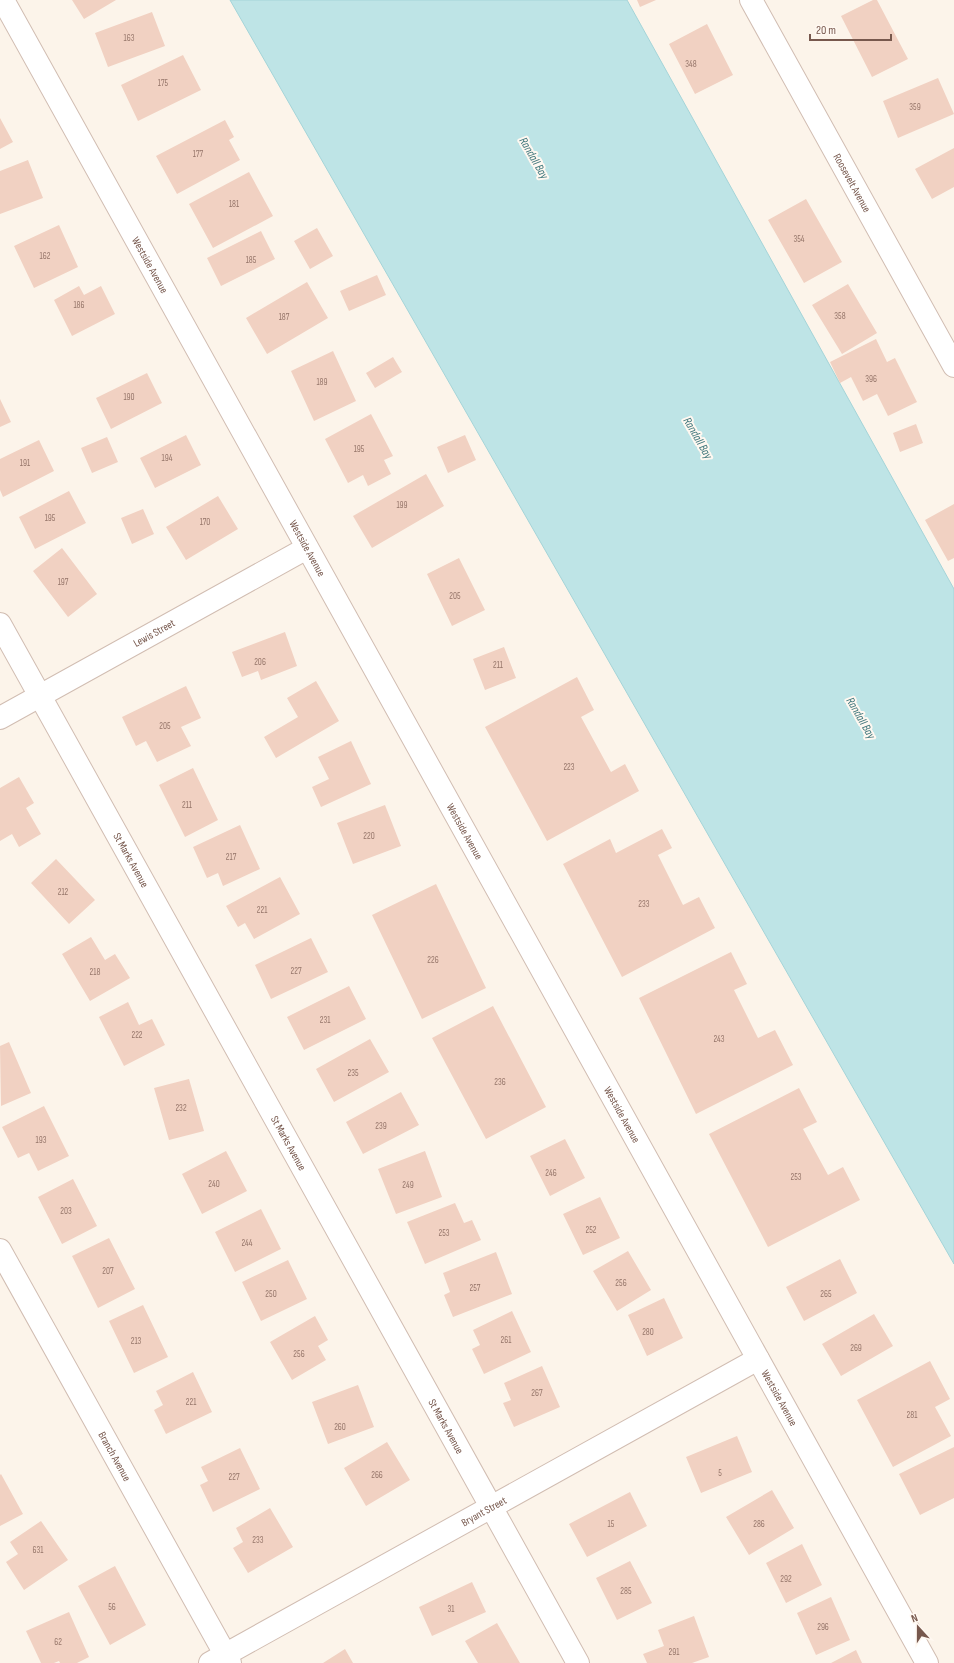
<svg xmlns="http://www.w3.org/2000/svg" width="954" height="1663" viewBox="0 0 954 1663" font-family="'Sofia Sans Condensed',sans-serif">
	<style>
		.water { fill: #bee4e6; stroke: #a4d4d8 }
		.building { fill: #f1d1c2 }
		.lines { fill: none; stroke-linecap: round; stroke-linejoin: round }
		.minor-casing { stroke: #d1bdb2; stroke-width: 24 }
		.minor { stroke: #fff; stroke-width: 22 }
		.labels { text-anchor: middle; stroke-width: 4; stroke-linejoin: round; paint-order: stroke }
		.number-label { font-size: 9px; fill: #96766a }
		.street-label { font-size: 11px; fill: #77584d; stroke: #fff8f1 }
		.water-label { font-size: 12px; font-style: italic; fill: #40777c; stroke: #fff8f1 }
	</style>
	<rect width="100%" height="100%" fill="#fcf4ea"/>
	<path class="water" d="M230,0H627L954,589V1264Z"/>
	<path class="building" d="M72,0H116L84,19Z
		M637,0H656L640,7Z
		M873,0H877L908,59L872,77L841,16Z
		M152,12L165,46L108,67L95,33Z
		M707,24L733,75L695,94L669,44Z
		M183,55L201,90L138,121L121,85Z
		M938,78L954,114L898,138L883,101Z
		M0,118L13,142L0,149Z
		M225,120L234,137L229,140L240,160L177,194L156,156Z
		M954,148V187L932,199L915,169Z
		M28,160L43,198L0,214V171Z
		M249,172L273,216L213,248L189,204Z
		M806,199L842,262L804,283L768,220Z
		M59,225L78,267L34,288L14,246Z
		M317,228L333,256L310,269L294,241Z
		M261,231L275,259L221,286L207,258Z
		M377,275L386,295L349,311L340,291Z
		M307,282L328,318L267,354L246,318Z
		M848,284L877,333L842,354L812,305Z
		M79,286L84,295L101,286L115,314L72,336L54,300Z
		M876,339L887,362L895,358L917,402L888,416L877,394L863,401L851,377L840,383L830,362Z
		M333,351L356,401L314,421L291,371Z
		M393,357L402,372L375,388L366,373Z
		M147,373L162,403L111,429L96,398Z
		M0,399L11,422L0,427Z
		M371,414L393,456L384,460L391,474L368,486L363,475L348,483L325,439Z
		M916,424L923,443L900,452L893,433Z
		M186,435L201,465L155,488L140,458Z
		M465,435L476,460L448,473L437,447Z
		M107,437L118,462L92,473L81,448Z
		M39,440L54,471L3,497L0,490V459Z
		M426,474L444,506L372,548L353,516Z
		M69,491L86,523L35,549L19,517Z
		M218,496L238,529L186,560L166,527Z
		M954,504V558L948,561L925,520Z
		M143,509L154,534L132,544L121,518Z
		M62,548L97,594L68,617L33,571Z
		M459,558L485,610L452,626L427,574Z
		M285,632L297,666L261,680L258,671L242,677L232,652Z
		M504,647L516,678L485,690L473,659Z
		M577,677L594,710L581,717L611,772L625,764L639,791L547,841L485,727Z
		M316,681L339,721L276,758L264,737L298,717L287,698Z
		M186,686L201,718L181,727L191,746L157,762L146,741L136,746L122,717Z
		M351,741L371,784L321,807L312,787L329,779L318,757Z
		M193,768L218,820L185,837L159,785Z
		M19,777L34,803L26,808L41,834L19,847L12,834L0,841V788Z
		M385,805L401,846L353,864L337,823Z
		M240,825L260,869L223,886L218,873L207,878L193,847Z
		M662,829L672,848L658,855L683,905L699,897L715,928L622,977L563,864L610,839L616,853Z
		M56,859L95,900L69,924L31,883Z
		M280,877L300,914L254,939L245,923L238,927L226,906Z
		M436,884L486,988L422,1019L372,915Z
		M91,937L105,960L115,954L130,978L90,1001L62,954Z
		M311,938L328,972L271,999L255,965Z
		M731,952L747,984L734,990L758,1038L775,1030L793,1065L696,1114L639,998Z
		M349,986L366,1019L304,1050L287,1017Z
		M128,1002L139,1025L152,1019L165,1045L124,1066L99,1017Z
		M493,1006L546,1107L486,1139L432,1038Z
		M370,1039L389,1072L334,1102L316,1069Z
		M9,1042L31,1093L1,1106L0,1046Z
		M189,1079L204,1131L169,1140L154,1088Z
		M799,1088L817,1122L803,1129L828,1175L843,1167L860,1200L768,1247L709,1134Z
		M401,1092L419,1125L363,1154L346,1122Z
		M44,1106L69,1156L38,1171L29,1153L18,1158L2,1127Z
		M565,1139L585,1178L550,1196L530,1156Z
		M226,1151L247,1191L202,1214L182,1174Z
		M425,1151L442,1197L396,1214L378,1169Z
		M73,1179L97,1226L62,1244L38,1197Z
		M600,1197L620,1238L583,1255L563,1214Z
		M455,1203L464,1223L472,1220L481,1240L425,1264L407,1222Z
		M261,1209L281,1249L235,1272L215,1232Z
		M109,1238L135,1289L98,1308L72,1256Z
		M628,1251L651,1290L617,1311L593,1271Z
		M496,1252L512,1294L453,1317L444,1295L450,1292L443,1273Z
		M840,1259L857,1293L804,1321L786,1287Z
		M288,1260L307,1299L261,1321L242,1282Z
		M664,1298L683,1338L647,1356L628,1315Z
		M143,1305L168,1357L134,1373L109,1321Z
		M512,1311L531,1352L484,1374L472,1349L480,1345L473,1330Z
		M874,1314L893,1346L841,1376L822,1344Z
		M315,1316L328,1340L318,1346L326,1360L292,1380L270,1342Z
		M930,1361L950,1399L935,1407L951,1436L893,1467L857,1400Z
		M542,1366L560,1407L514,1427L503,1403L511,1400L504,1383Z
		M193,1372L212,1412L166,1434L154,1410L163,1405L156,1391Z
		M358,1385L374,1427L328,1444L312,1402Z
		M737,1436L752,1472L701,1493L686,1457Z
		M387,1442L410,1480L366,1506L344,1468Z
		M954,1447V1498L920,1515L899,1474Z
		M240,1448L260,1489L213,1512L200,1485L208,1481L201,1467Z
		M1,1474L23,1514L0,1526V1475Z
		M772,1490L794,1528L749,1555L726,1517Z
		M630,1492L647,1526L587,1557L569,1524Z
		M270,1508L293,1547L248,1573L233,1548L243,1542L236,1528Z
		M41,1521L68,1560L24,1590L6,1562L18,1554L10,1542Z
		M802,1544L822,1585L786,1603L766,1563Z
		M630,1561L652,1603L617,1620L596,1578Z
		M115,1566L146,1625L110,1645L78,1586Z
		M472,1582L486,1612L432,1636L419,1607Z
		M831,1597L850,1640L816,1655L797,1613Z
		M69,1612L89,1657L77,1663H60L59,1661L54,1663H41L26,1631Z
		M694,1616L709,1657L692,1663H647L643,1654L664,1646L658,1630Z
		M497,1623L520,1663H478L465,1641Z
		M345,1649L353,1663H323Z
		M856,1650L862,1663H831Z"/>
	<g class="lines">
		<defs>
			<g id="minor">
				<path id="s1" d="M3,0L927,1663"/>
				<path id="s2" d="M751,0L954,366"/>
				<path id="s3" d="M0,624L578,1663"/>
				<path id="s4" d="M0,718L307,548"/>
				<path id="s5" d="M0,1250L230,1663"/>
				<path id="s6" d="M210,1663L758,1359"/>
			</g>
		</defs>
		<use href="#minor" class="minor-casing"/>
		<use href="#minor" class="minor"/>
	</g>
	<g class="labels">
		<g class="number-label">
			<text x="129" y="41">163</text>
			<text x="691" y="67">348</text>
			<text x="163" y="86">175</text>
			<text x="915" y="110">359</text>
			<text x="198" y="157">177</text>
			<text x="234" y="207">181</text>
			<text x="799" y="242">354</text>
			<text x="45" y="259">162</text>
			<text x="251" y="263">185</text>
			<text x="79" y="308">186</text>
			<text x="840" y="319">358</text>
			<text x="284" y="320">187</text>
			<text x="871" y="382">396</text>
			<text x="322" y="385">189</text>
			<text x="129" y="400">190</text>
			<text x="359" y="452">195</text>
			<text x="167" y="461">194</text>
			<text x="25" y="466">191</text>
			<text x="402" y="508">199</text>
			<text x="50" y="521">195</text>
			<text x="205" y="525">170</text>
			<text x="63" y="585">197</text>
			<text x="455" y="599">205</text>
			<text x="260" y="665">206</text>
			<text x="498" y="668">211</text>
			<text x="165" y="729">205</text>
			<text x="569" y="770">223</text>
			<text x="187" y="808">211</text>
			<text x="369" y="839">220</text>
			<text x="231" y="860">217</text>
			<text x="63" y="895">212</text>
			<text x="644" y="907">233</text>
			<text x="262" y="913">221</text>
			<text x="433" y="963">226</text>
			<text x="296" y="974">227</text>
			<text x="95" y="975">218</text>
			<text x="325" y="1023">231</text>
			<text x="137" y="1038">222</text>
			<text x="719" y="1042">243</text>
			<text x="353" y="1076">235</text>
			<text x="500" y="1085">236</text>
			<text x="181" y="1111">232</text>
			<text x="381" y="1129">239</text>
			<text x="41" y="1143">193</text>
			<text x="551" y="1176">246</text>
			<text x="796" y="1180">253</text>
			<text x="214" y="1187">240</text>
			<text x="408" y="1188">249</text>
			<text x="66" y="1214">203</text>
			<text x="591" y="1233">252</text>
			<text x="444" y="1236">253</text>
			<text x="247" y="1246">244</text>
			<text x="108" y="1274">207</text>
			<text x="621" y="1286">256</text>
			<text x="475" y="1291">257</text>
			<text x="271" y="1297">250</text>
			<text x="826" y="1297">265</text>
			<text x="648" y="1335">280</text>
			<text x="506" y="1343">261</text>
			<text x="136" y="1344">213</text>
			<text x="856" y="1351">269</text>
			<text x="299" y="1357">256</text>
			<text x="537" y="1396">267</text>
			<text x="191" y="1405">221</text>
			<text x="912" y="1418">281</text>
			<text x="340" y="1430">260</text>
			<text x="720" y="1476">5</text>
			<text x="377" y="1478">266</text>
			<text x="234" y="1480">227</text>
			<text x="611" y="1527">15</text>
			<text x="759" y="1527">286</text>
			<text x="258" y="1543">233</text>
			<text x="38" y="1553">631</text>
			<text x="786" y="1582">292</text>
			<text x="626" y="1594">285</text>
			<text x="112" y="1610">56</text>
			<text x="451" y="1612">31</text>
			<text x="823" y="1630">296</text>
			<text x="58" y="1645">62</text>
			<text x="674" y="1655">291</text>
		</g>
		<g class="street-label">
			<text dy="4" stroke="none"><textPath href="#s2" startOffset="209">Roosevelt Avenue</textPath></text>
			<text dy="4" stroke="none"><textPath href="#s1" startOffset="303">Westside Avenue</textPath></text>
			<text dy="4" stroke="none"><textPath href="#s1" startOffset="627">Westside Avenue</textPath></text>
			<text dy="4" stroke="none"><textPath href="#s4" startOffset="176">Lewis Street</textPath></text>
			<text dy="4" stroke="none"><textPath href="#s1" startOffset="951">Westside Avenue</textPath></text>
			<text dy="4" stroke="none"><textPath href="#s3" startOffset="270">St Marks Avenue</textPath></text>
			<text dy="4" stroke="none"><textPath href="#s1" startOffset="1275">Westside Avenue</textPath></text>
			<text dy="4" stroke="none"><textPath href="#s3" startOffset="594">St Marks Avenue</textPath></text>
			<text dy="4" stroke="none"><textPath href="#s1" startOffset="1599">Westside Avenue</textPath></text>
			<text dy="4" stroke="none"><textPath href="#s3" startOffset="918">St Marks Avenue</textPath></text>
			<text dy="4" stroke="none"><textPath href="#s5" startOffset="236">Branch Avenue</textPath></text>
			<text dy="4" stroke="none"><textPath href="#s6" startOffset="313">Bryant Street</textPath></text>
		</g>
		<g class="water-label">
			<text transform="translate(534 158) rotate(60)" y="4">Randall Bay</text>
			<text transform="translate(698 438) rotate(60)" y="4">Randall Bay</text>
			<text transform="translate(861 718) rotate(60)" y="4">Randall Bay</text>
		</g>
	</g>
	<g transform="translate(918 1627) rotate(339)" stroke="#fff8f1" stroke-width="3" paint-order="stroke">
	<path d="M0-3L7 15L0 10L-7 15Z" fill="#77584d"/>
	<text y="-6" font-size="11" font-weight="bold" text-anchor="middle" fill="#77584d">N</text>
	</g>
	<path d="M810 34v6h81v-6" fill="none" stroke="#77584d" stroke-width="2"/>
	<text x="816" y="34" font-size="12" fill="#77584d" stroke="#fff8f1" stroke-width="3" paint-order="stroke">20 m</text>
</svg>
